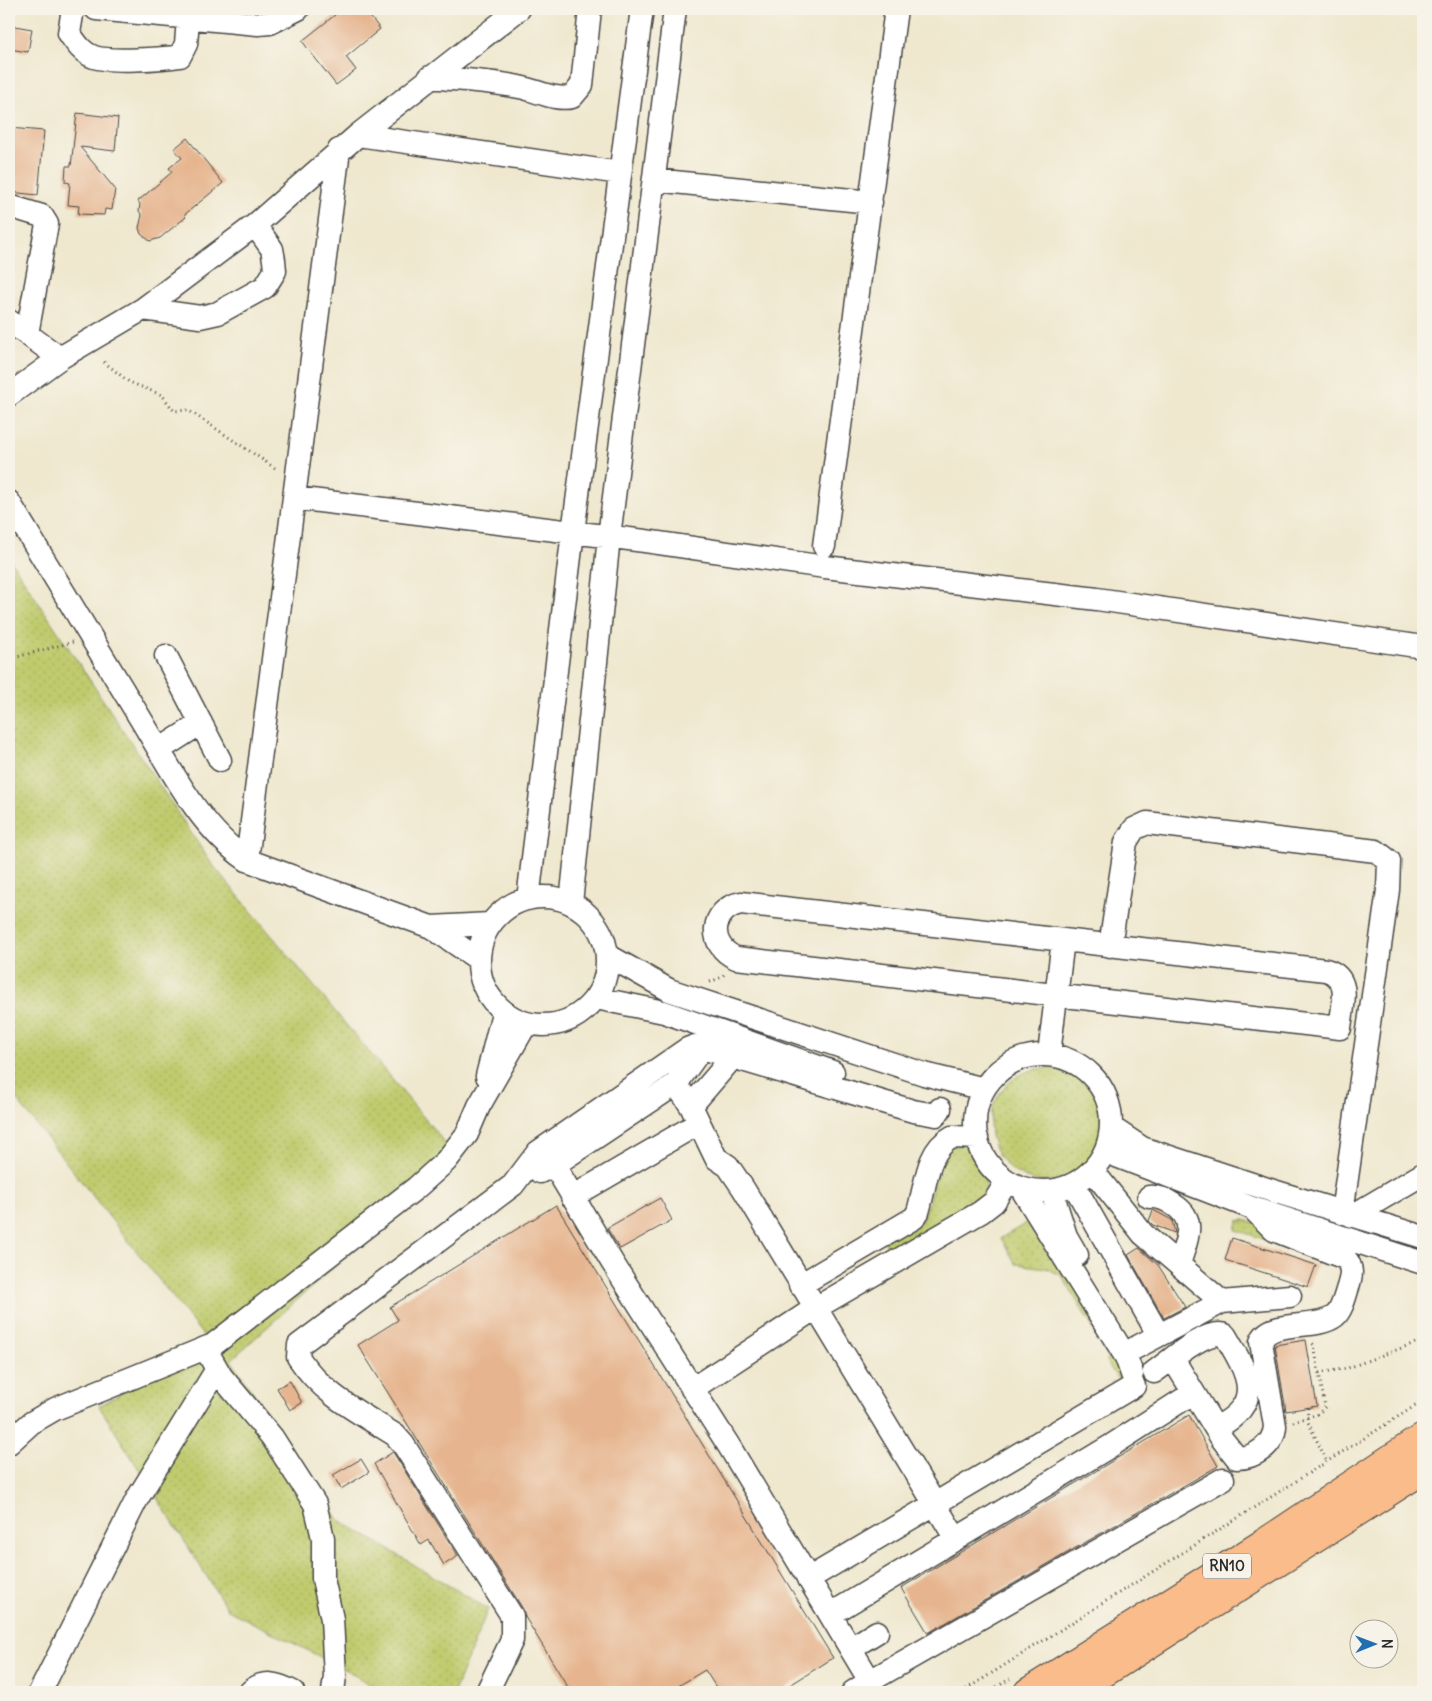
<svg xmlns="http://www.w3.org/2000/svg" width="1432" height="1701" viewBox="0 0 1432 1701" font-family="Delius,sans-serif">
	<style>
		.grass { fill: url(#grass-dots); stroke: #757b4c }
		.building { fill: #e6b58f }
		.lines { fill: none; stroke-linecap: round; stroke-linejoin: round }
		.minor-casing { stroke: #484744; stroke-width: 25 }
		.major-casing { stroke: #484744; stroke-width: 30 }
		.path { stroke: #484744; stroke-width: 3; stroke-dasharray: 1 4; stroke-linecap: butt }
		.minor { stroke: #fff; stroke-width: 22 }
		.major { stroke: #f9bc8a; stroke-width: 28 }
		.labels { text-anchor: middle; stroke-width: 4; stroke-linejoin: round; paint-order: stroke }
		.shield { fill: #f7f3e8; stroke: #686764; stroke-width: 1 }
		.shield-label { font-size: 15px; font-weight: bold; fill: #2b2b2b }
	</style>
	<defs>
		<pattern id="grass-dots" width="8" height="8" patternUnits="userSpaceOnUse" patternTransform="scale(1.25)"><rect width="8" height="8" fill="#bfcb6d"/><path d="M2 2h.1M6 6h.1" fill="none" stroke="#a4ae5f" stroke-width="1.8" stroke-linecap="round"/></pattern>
	</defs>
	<rect width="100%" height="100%" fill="#f7f3e8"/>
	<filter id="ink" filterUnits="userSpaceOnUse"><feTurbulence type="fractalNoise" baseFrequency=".02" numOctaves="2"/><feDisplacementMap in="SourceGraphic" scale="10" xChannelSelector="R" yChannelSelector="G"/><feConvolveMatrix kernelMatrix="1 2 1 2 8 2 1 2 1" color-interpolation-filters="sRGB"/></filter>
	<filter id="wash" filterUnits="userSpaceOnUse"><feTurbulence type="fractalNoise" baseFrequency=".0096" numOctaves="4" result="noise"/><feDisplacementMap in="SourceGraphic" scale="20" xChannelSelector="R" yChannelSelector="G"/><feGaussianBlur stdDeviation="1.12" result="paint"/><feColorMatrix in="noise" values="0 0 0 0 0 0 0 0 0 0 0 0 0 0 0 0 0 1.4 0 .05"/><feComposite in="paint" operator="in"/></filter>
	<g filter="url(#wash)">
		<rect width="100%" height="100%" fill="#efe8cf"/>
		<path class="grass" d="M9,558L211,863L456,1156L231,1360L338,1519L488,1609L454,1692H382L346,1670L228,1610L99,1406L209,1343L9,1090Z
			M990 1125a57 57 0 1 1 114 0a57 57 0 1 1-114 0Z
			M969,1144C979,1160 994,1183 981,1200L893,1255L884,1241L922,1220L946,1146Z
			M1035,1218L1114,1347L1122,1379L1117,1378L1106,1361L1109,1355L1062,1276L1046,1268L1016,1264L1001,1238Z
			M1244,1220L1263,1224L1343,1265L1236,1230L1238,1221Z"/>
		<g id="blocks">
			<path class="building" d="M330,9H364L380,29L346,57L356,70L336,85L302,41L335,15Z
				M9,25L32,29L28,52L9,49Z
				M77,113L118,118L115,151L80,147L115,189L112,210L105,209L104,215L78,214L79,206L68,205L70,183L65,182L66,166H71Z
				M9,128L44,131L38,195L9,192Z
				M187,138L223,183L184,215L186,217L160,238L150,241L141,234L139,228L142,215L139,211L140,204L138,201L172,172L169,168L182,158L174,149Z
				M660,1198L672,1220L620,1249L607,1228Z
				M556,1205L833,1658L779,1692H719L705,1670L668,1692H571L525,1617L523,1609L358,1345L398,1320L390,1307Z
				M1153,1210L1172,1220L1175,1233L1153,1225L1149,1221Z
				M1232,1238L1316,1265L1308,1287L1225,1260Z
				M1139,1248L1158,1265L1185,1307L1164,1318L1128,1255Z
				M1306,1340L1317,1406L1286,1411L1275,1345Z
				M290,1381L302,1403L290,1410L277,1388Z
				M1189,1415L1218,1466L928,1633L901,1588Z
				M393,1452L458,1556L444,1565L429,1540L421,1545L374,1464Z
				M361,1459L369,1472L341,1489L333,1475Z"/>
		</g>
	</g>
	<g filter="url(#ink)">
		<use href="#blocks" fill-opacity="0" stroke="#484744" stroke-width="1"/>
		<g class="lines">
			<defs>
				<path id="minor" d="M73,9L69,33C76,43 82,53 94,57C109,62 163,59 180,56L186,44L188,19
					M96,9L258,24L270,23L298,9
					M430,77C459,80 490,81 519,87C536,90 555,101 572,97L582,85L590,9
					M358,135L620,173
					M654,180L871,202
					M9,206L42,216L47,224L27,334
					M143,309L200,317L218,313L265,287L275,271L274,260L272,249L255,225
					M9,321L60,358
					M9,395L60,358L143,309L255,225L358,135L519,9
					M295,498L645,541L825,567L1097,599L1423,647
					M9,502C51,572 94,642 137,713C168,763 197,826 247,860L431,927L478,959
					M824,546L896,9
					M166,656L220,760
					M159,750L201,723
					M247,860L339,150
					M479 961a64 64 0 1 1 128 0a64 64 0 1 1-128 0Z
					M528,899L573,532L642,9
					M571,903L609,537L675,9
					M741,903L1326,970C1353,978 1342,1007 1340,1028L736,958C707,946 710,909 741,903Z
					M431,927L490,924
					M1110,946L1126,842L1134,829L1147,823L1376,851L1389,861L1388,890L1342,1213
					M607,955L669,990L924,1074L984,1089
					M596,998L664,1012L833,1072
					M1049,1054L1063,940
					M975 1123a68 68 0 1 1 136 0a68 68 0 1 1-136 0Z
					M487,1076L503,1013
					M676,1084L691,1106L716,1158L728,1166L743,1188L956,1539
					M691,1106L733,1057
					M1112,1128L1142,1148L1270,1190L1423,1237
					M1106,1152L1252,1208L1423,1263
					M554,1165L612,1262L729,1446L870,1681L853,1692
					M1093,1171L1143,1234L1222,1302
					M540,1172L554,1165L676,1084L702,1048
					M1074,1185L1158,1334
					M1021,1188L1126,1357L1132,1374
					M1052,1192L1066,1236L1077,1255
					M572,1197L699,1123
					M1149,1197C1158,1196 1167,1200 1174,1205C1198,1220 1186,1241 1179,1264
					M1352,1216L1423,1174
					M800,1285L914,1218L918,1212C926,1186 926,1151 952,1137L977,1138
					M205,1348L221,1376L272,1437L315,1504L323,1538V1579L332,1619L335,1676L333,1692
					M1135,1348L1222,1302L1290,1296
					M1173,1359L1222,1439L1237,1458C1255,1458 1274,1445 1275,1426L1261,1342C1269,1318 1316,1331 1335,1316C1342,1310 1345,1296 1348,1287C1351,1277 1354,1268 1345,1258L1274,1230L1252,1208
					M1154,1372C1170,1361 1206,1328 1225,1335C1248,1374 1266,1402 1216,1428
					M692,1389L814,1309L981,1212L994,1202L1007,1181
					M9,1443L31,1423L55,1409L213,1345L416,1188L446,1161L467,1134L479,1106L526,1024
					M808,1579L1134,1386
					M831,1614L1109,1447L1193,1393
					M851,1648L877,1632
					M870,1681L1223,1479
					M40,1692L137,1499L217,1369
					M250,1692C263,1679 278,1684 293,1692
					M487,1692L512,1640V1616L403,1444L395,1435C357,1411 323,1395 298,1357L299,1345L513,1185L538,1152L687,1049L695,1046L702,1048L913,1111L936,1115L940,1109"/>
				<path id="major" d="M1028,1692L1267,1541L1423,1437
					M1074,1692L1423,1470"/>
			</defs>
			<use href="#minor" class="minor-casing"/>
			<use href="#major" class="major-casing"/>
			<path class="path" d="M104,362L129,382L162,395L174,411L188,410L278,470
				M9,659L73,642
				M710,982L722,977L725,973
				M1319,1373L1348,1368L1423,1340
				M1308,1408L1307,1420L1327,1462
				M1293,1422L1318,1414L1325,1407L1314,1345L1311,1342
				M962,1692L1423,1401
				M988,1692L1010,1679"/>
			<use href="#minor" class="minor"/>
			<use href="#major" class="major"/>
		</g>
	</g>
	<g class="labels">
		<rect class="shield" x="1203" y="1553.5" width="48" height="25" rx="4"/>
		<g class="shield-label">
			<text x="1227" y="1571">RN10</text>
		</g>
	</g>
	<rect width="1432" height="1701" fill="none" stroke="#f7f3e8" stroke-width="30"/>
	<g transform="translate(1374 1644) rotate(89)"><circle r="24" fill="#f7f3e8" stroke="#a5a39c"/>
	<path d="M0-4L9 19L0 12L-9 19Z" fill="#1f6fb2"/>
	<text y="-8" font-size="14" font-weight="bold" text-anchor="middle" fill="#2b2b2b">N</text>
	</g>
</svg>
